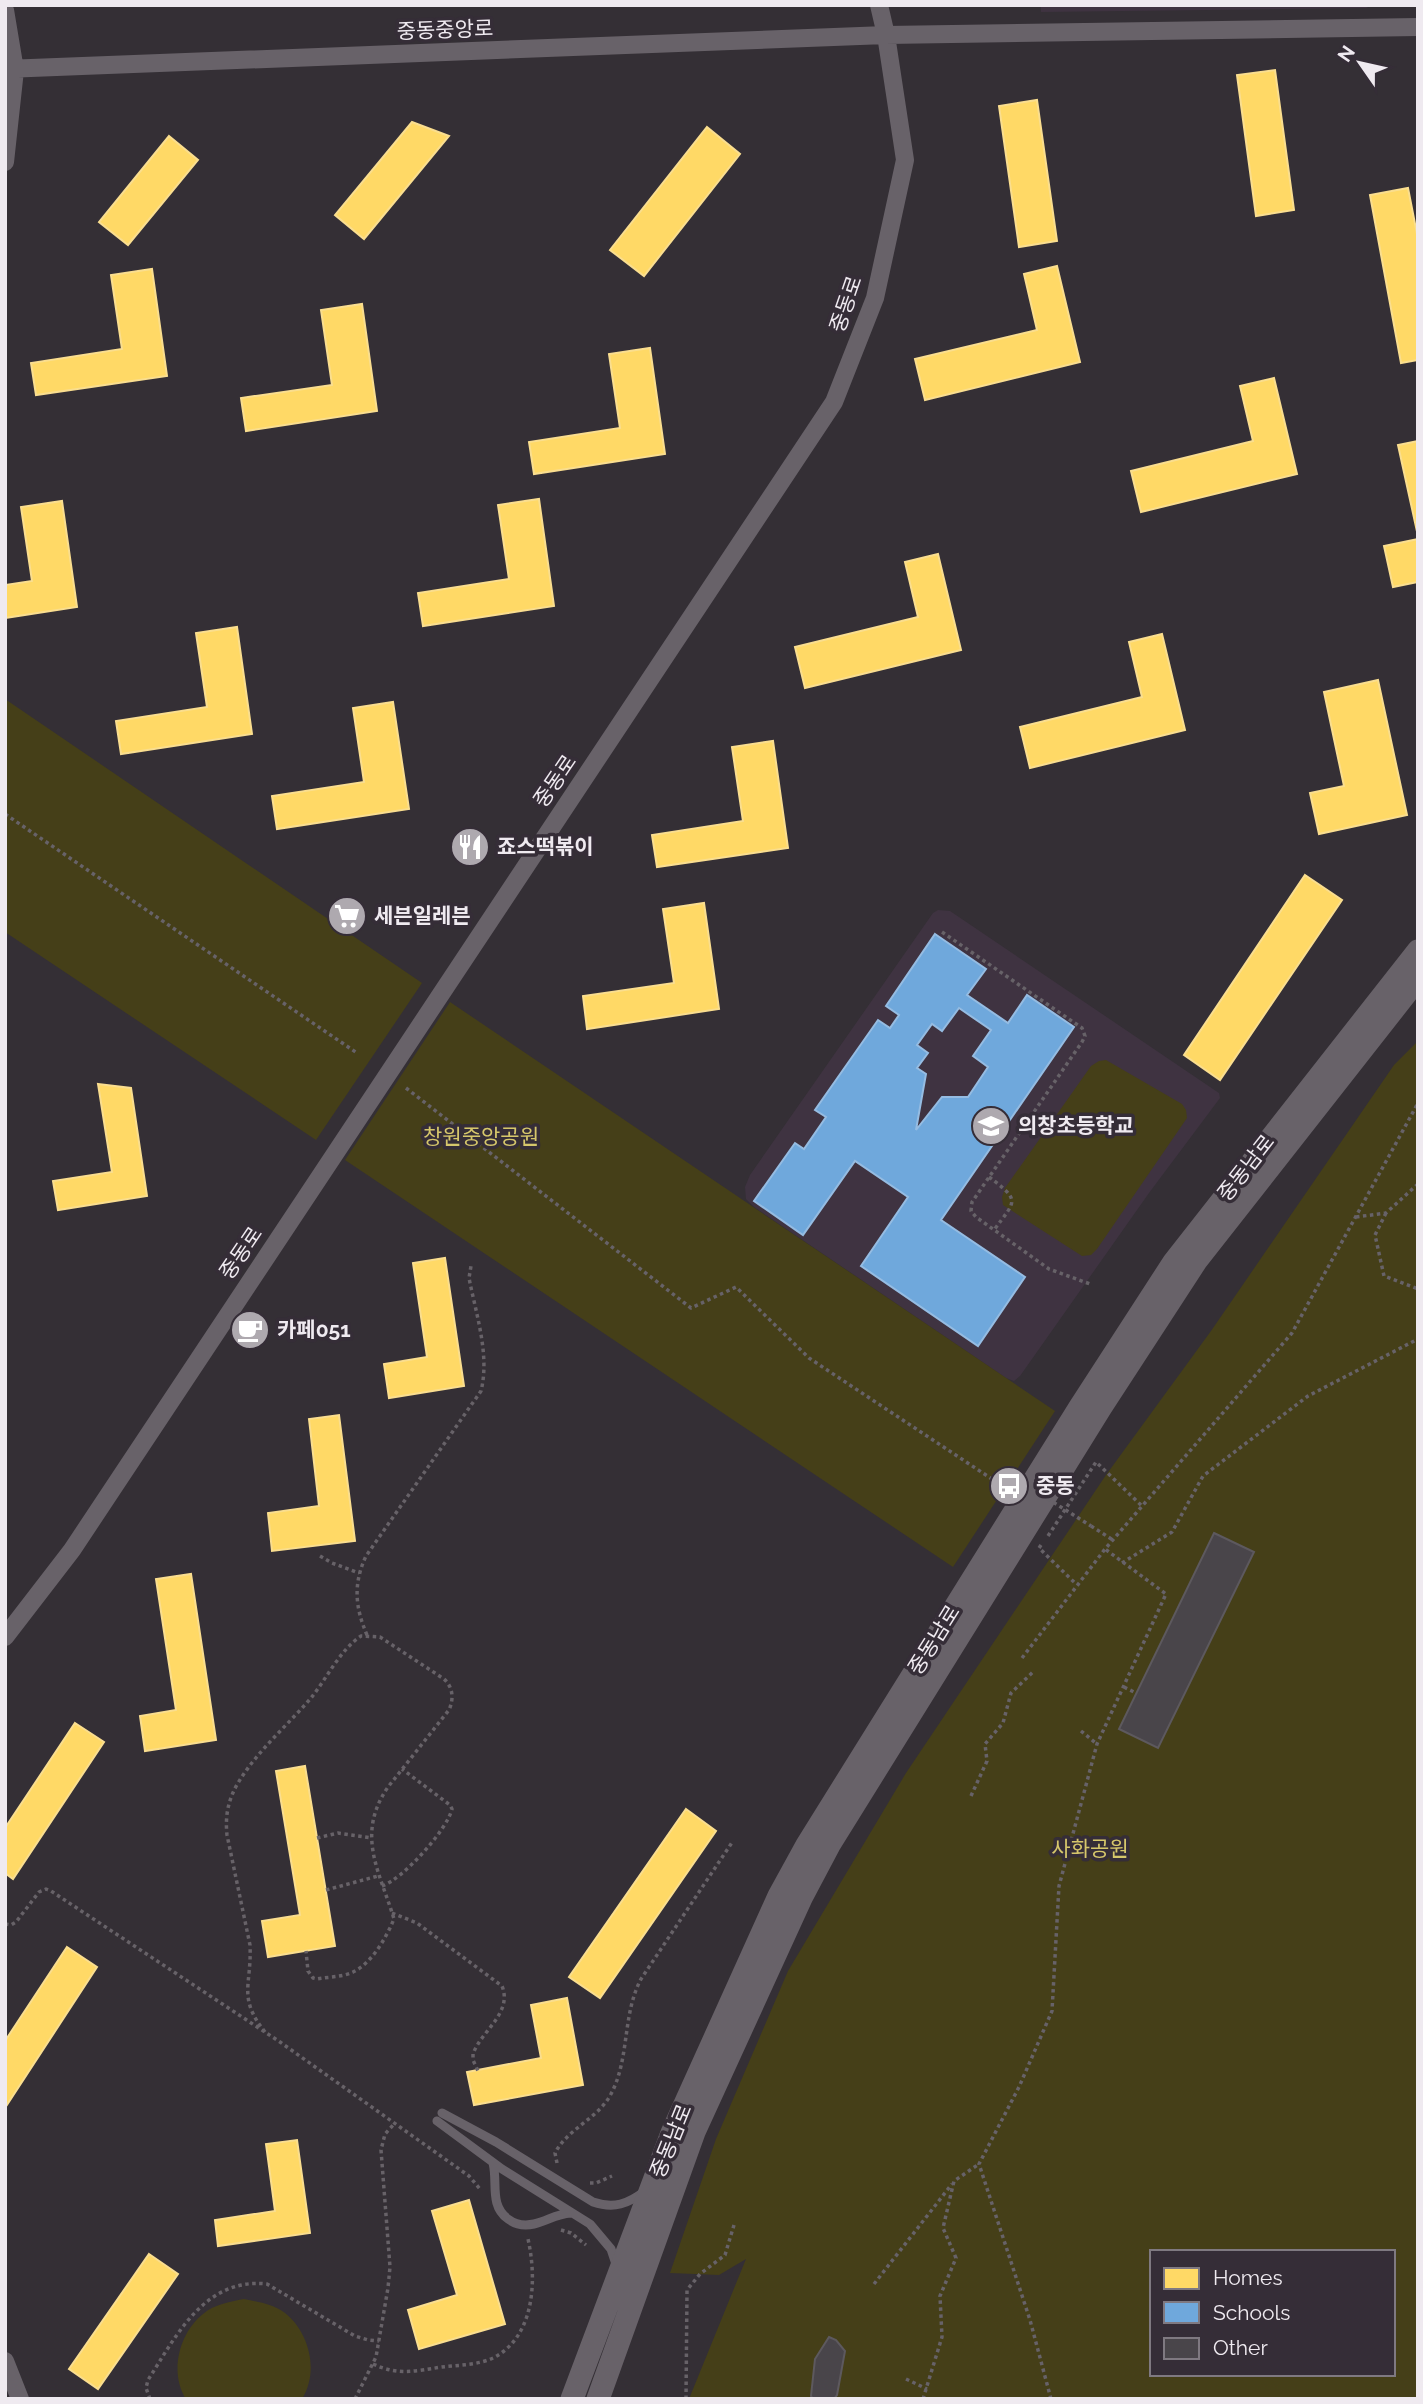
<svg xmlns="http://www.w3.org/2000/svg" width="1423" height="2404" viewBox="0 0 1423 2404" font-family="Raleway,'Noto Sans KR',sans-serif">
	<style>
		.built { fill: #3f3341 }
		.green { fill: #453f18; fill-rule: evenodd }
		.homes { fill: #ffd966; stroke: #fade8f; stroke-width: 2 }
		.schools { fill: #6fa8dc; stroke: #95bce2; stroke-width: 2; fill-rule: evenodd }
		.building { fill: #49454a; stroke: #5d595e; stroke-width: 2 }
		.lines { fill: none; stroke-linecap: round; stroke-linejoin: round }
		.path { stroke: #676268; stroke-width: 3.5; stroke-dasharray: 3.5 3.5; stroke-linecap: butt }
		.service { stroke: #686269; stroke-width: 9 }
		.minor { stroke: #686269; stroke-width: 18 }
		.tertiary { stroke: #686269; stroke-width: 23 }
		.path-bridge { stroke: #676268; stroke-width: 3.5; stroke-dasharray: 3.5 3.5; stroke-linecap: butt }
		.labels { text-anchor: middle; stroke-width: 7; stroke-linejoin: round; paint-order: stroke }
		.street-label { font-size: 21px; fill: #efeaf0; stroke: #352d37 }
		.poi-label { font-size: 21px; font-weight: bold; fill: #efeaf0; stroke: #352d37; text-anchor: start }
		.park-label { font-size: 21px; fill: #d6c76b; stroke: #352d37 }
	</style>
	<rect width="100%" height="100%" fill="#342f35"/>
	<path class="built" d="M1041,5H1373L1366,8L1041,12Z
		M938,910L950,911L1213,1089L1219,1093L1220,1098L1149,1193L1020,1376L1014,1381L1006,1378L754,1207L746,1199L745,1187L750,1175L933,913Z"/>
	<path class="green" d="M5,699L422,983L316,1140L5,932Z
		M450,1002L1055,1411L953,1567L345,1160Z
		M1418,1041V2399H689L746,2259L719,2275L670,2273L716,2139L788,1971L906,1773L1106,1475L1211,1331L1394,1065ZM1152,2252H1393V2374H1152Z
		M1106,1060L1182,1104L1186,1110L1187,1118L1097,1249L1091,1255L1082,1256L1003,1205L1002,1197L1005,1188L1091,1066L1099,1061Z
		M244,2299C259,2302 273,2304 285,2313C310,2333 319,2372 302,2399H186C169,2373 179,2333 203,2314C215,2304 229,2302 244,2299Z"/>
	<path class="homes" d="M1275,70L1294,210L1256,216L1237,75Z
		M1037,100L1057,241L1019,247L999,106Z
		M412,122L449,136L364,239L335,215Z
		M707,127L740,154L644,276L610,250Z
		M169,136L198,160L128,245L99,222Z
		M1408,188L1418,239V360L1401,363L1370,195Z
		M1057,266L1080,362L925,400L915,359L1037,330L1024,274Z
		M152,269L167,376L36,395L31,363L122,349L111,275Z
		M362,304L377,411L246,431L241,398L332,385L321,310Z
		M650,348L665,454L534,474L529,442L620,428L609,354Z
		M1274,378L1297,474L1141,512L1131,471L1253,441L1240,386Z
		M1418,441V536L1398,445Z
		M539,499L554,606L423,626L418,593L509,579L498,505Z
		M62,501L77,607L5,618V585L32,581L21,507Z
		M1418,539V582L1393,587L1384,546Z
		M938,554L961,650L805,688L795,647L918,617L905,562Z
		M237,627L252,734L121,754L116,721L207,707L196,633Z
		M1162,634L1185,730L1030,768L1020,727L1142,697L1129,642Z
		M1378,680L1407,815L1319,834L1310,793L1344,786L1324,692Z
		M393,702L409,809L277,829L272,796L364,782L353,708Z
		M773,741L788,848L657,867L652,835L743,821L732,747Z
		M1305,875L1342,900L1220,1080L1184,1055Z
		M704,903L719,1009L587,1029L583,996L674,983L663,909Z
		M98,1084L131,1088L147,1196L58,1210L53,1181L112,1172Z
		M445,1258L464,1386L389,1398L384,1364L427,1357L413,1263Z
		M339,1415L355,1541L272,1551L268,1513L319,1506L309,1419Z
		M191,1574L216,1740L145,1751L140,1716L176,1710L156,1579Z
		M75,1723L104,1742L13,1879L5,1873V1828Z
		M305,1766L335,1946L268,1957L262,1921L300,1915L276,1771Z
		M686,1809L716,1831L600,1998L569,1977Z
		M67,1947L97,1967L5,2108V2041Z
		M567,1998L583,2085L474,2105L467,2072L541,2058L531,2005Z
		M297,2140L310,2233L218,2246L215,2220L275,2211L266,2144Z
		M469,2200L505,2324L419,2349L408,2310L457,2295L432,2211Z
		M149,2254L178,2274L98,2389L69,2369Z"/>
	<path class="schools" d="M935,934L986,969L967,995L1008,1023L1027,995L1074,1027L941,1220L1025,1277L978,1346L861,1266L908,1197L855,1161L803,1235L754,1201L795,1143L804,1149L826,1117L815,1110L878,1020L890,1028L899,1015L886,1006ZM959,1008L991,1030L973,1056L988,1067L968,1097H942L916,1130L926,1074L917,1068L928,1053L917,1045L932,1024L942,1031Z"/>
	<path class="building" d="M1214,1533L1254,1552L1158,1748L1119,1729Z
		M829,2337L836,2340L845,2351L837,2395L834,2399H813L811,2396L815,2359Z"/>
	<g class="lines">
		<path class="path" d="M5,814L357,1053
			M942,932L1082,1028L1085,1036L1082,1042L972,1202L971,1211L976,1217L1049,1269L1090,1284
			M406,1088L691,1308L736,1287L809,1358L1004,1487
			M989,1177C1021,1201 1016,1200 994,1230
			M1386,1213L1375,1235L1384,1276L1418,1289
			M1356,1217L1386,1213L1418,1184
			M1091,1526L1113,1540
			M1048,1536L1096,1462L1142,1506
			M1041,1545L1039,1548L1076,1584
			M320,1556L332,1563L359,1573
			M1122,1563L1172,1532L1203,1476L1308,1396L1418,1339
			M367,1635C355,1607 353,1584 366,1556L481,1391C490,1355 476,1314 469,1278L471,1266
			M1022,1658L1105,1549L1292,1333L1418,1103
			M1124,1687L1136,1693
			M1081,1731L1097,1744
			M971,1796L987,1761L985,1744L1003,1723L1011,1693L1033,1672
			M317,1838L338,1833L372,1838
			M382,1886C403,1879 447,1830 452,1809L450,1805L402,1769
			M326,1890L378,1876
			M392,1913L417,1923L502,1986C513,2013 481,2031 473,2054V2060L478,2071
			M5,1924L11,1925L16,1922L39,1892L46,1889L51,1891L280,2042L469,2176L480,2189
			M265,2032C237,1997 252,1985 250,1945L227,1835C225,1816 228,1800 238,1783C257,1751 287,1726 311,1698C327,1678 340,1650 361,1636L380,1637L444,1679C453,1687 454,1699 449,1710L388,1787C355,1835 380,1872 394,1919C386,1938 371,1965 351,1973C341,1977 328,1977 317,1979L313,1978L308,1971L306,1951
			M557,2163L555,2153C568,2128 598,2119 611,2094C630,2058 622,2015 641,1979L733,1841
			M590,2183H596L612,2176
			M561,2230L571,2233L586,2245
			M874,2284L952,2184
			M373,2364C399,2376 414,2371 442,2367C459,2365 480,2365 495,2357C535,2335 537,2279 528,2239
			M906,2379L927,2389
			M150,2399L146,2388L148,2380C176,2336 205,2277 267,2284L355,2336L368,2340L379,2341
			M355,2399L376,2357L388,2288L390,2267L381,2150L385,2134L395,2123
			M686,2399L687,2290L700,2274L725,2255L734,2225
			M923,2399L942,2337L940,2296L956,2258L943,2228L954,2181L979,2164
			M1051,2399L1030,2320L979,2164L1019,2087L1052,2011L1059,1886L1097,1744L1166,1594L1105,1549"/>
		<path class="service" d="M442,2113L496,2142L593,2202C614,2209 628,2204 645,2191
			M437,2121L502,2169L590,2224L611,2249L617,2267
			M493,2163C498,2183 489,2205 508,2219C516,2225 525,2226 534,2224C548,2221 555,2214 571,2213"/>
		<path class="minor" d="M5,10L15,70L5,162
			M5,69L886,35L1418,27
			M5,1637L72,1550L834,402L875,298L905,160L886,35L879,5
			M5,2361L20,2399"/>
		<path class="tertiary" d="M572,2399L672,2133L779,1896L807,1845L1080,1407L1174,1262L1418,951
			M598,2399L694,2132L802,1896L829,1845L1101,1407L1196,1261L1418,978"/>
		<path class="path-bridge" d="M1018,1480L1091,1526"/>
	</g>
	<defs>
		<symbol id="restaurant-disc" viewBox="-11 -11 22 22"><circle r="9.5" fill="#aea9af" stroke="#352d37"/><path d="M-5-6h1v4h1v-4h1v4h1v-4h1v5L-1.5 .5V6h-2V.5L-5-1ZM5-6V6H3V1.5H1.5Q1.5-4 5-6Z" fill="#fff"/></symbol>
		<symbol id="supermarket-disc" viewBox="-11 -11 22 22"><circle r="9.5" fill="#aea9af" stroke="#352d37"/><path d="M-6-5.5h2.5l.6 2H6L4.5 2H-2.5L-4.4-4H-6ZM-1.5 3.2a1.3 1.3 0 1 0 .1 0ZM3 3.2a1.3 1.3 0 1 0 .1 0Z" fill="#fff"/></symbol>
		<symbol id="school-disc" viewBox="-11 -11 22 22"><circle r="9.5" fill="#aea9af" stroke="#352d37"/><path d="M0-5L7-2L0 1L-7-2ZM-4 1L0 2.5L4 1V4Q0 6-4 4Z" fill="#fff"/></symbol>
		<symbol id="cafe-disc" viewBox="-11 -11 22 22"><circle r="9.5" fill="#aea9af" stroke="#352d37"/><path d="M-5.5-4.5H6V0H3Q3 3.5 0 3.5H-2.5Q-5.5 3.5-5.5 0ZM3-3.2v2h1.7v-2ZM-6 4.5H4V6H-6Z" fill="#fff"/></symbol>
		<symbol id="bus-disc" viewBox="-11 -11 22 22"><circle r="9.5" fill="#aea9af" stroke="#352d37"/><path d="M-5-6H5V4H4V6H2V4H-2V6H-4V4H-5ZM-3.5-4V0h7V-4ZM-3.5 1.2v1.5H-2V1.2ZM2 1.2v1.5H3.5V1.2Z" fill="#fff"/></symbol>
	</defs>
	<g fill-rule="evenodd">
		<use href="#restaurant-disc" x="448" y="825" width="44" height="44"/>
		<use href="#supermarket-disc" x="325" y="894" width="44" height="44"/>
		<use href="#school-disc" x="969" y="1104" width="44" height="44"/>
		<use href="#cafe-disc" x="228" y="1308" width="44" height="44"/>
		<use href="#bus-disc" x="987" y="1464" width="44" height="44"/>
	</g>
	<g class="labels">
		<g class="street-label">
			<text transform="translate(445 30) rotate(-2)" y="7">중동중앙로</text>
			<text transform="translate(846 304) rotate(-71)" y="7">중동로</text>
			<text transform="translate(555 781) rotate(-56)" y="7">중동로</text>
			<text transform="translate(1246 1168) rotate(-52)" y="7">중동남로</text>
			<text transform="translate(241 1253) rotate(-56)" y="7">중동로</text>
			<text transform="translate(934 1640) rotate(-58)" y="7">중동남로</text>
			<text transform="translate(671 2141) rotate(-68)" y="7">중동남로</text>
		</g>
		<g class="poi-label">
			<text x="497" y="854">죠스떡볶이</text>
			<text x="374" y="923">세븐일레븐</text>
			<text x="1018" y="1133">의창초등학교</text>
			<text x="277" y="1337">카페051</text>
			<text x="1036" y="1493">중동</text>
		</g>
		<g class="park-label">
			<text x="481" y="1144">창원중앙공원</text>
			<text x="1090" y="1856">사화공원</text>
		</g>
	</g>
	<rect width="1423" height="2404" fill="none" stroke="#efeaf0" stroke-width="14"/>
	<rect x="1150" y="2250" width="245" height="126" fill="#352d37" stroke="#7f7981" stroke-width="2"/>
	<rect x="1164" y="2268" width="35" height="21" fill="#ffd966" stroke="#7f7981" stroke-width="2"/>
	<text x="1213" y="2285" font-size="21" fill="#efeaf0">Homes</text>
	<rect x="1164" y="2302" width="35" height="21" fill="#6fa8dc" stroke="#7f7981" stroke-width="2"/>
	<text x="1213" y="2320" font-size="21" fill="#efeaf0">Schools</text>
	<rect x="1164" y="2338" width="35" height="21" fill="#49454a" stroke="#7f7981" stroke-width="2"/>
	<text x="1213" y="2355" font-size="21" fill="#efeaf0">Other</text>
	<g transform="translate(1360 63) rotate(304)" stroke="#352d37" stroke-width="5" paint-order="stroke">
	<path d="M0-5L12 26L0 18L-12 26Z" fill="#efeaf0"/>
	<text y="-10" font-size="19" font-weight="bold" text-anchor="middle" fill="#efeaf0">N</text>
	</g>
</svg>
